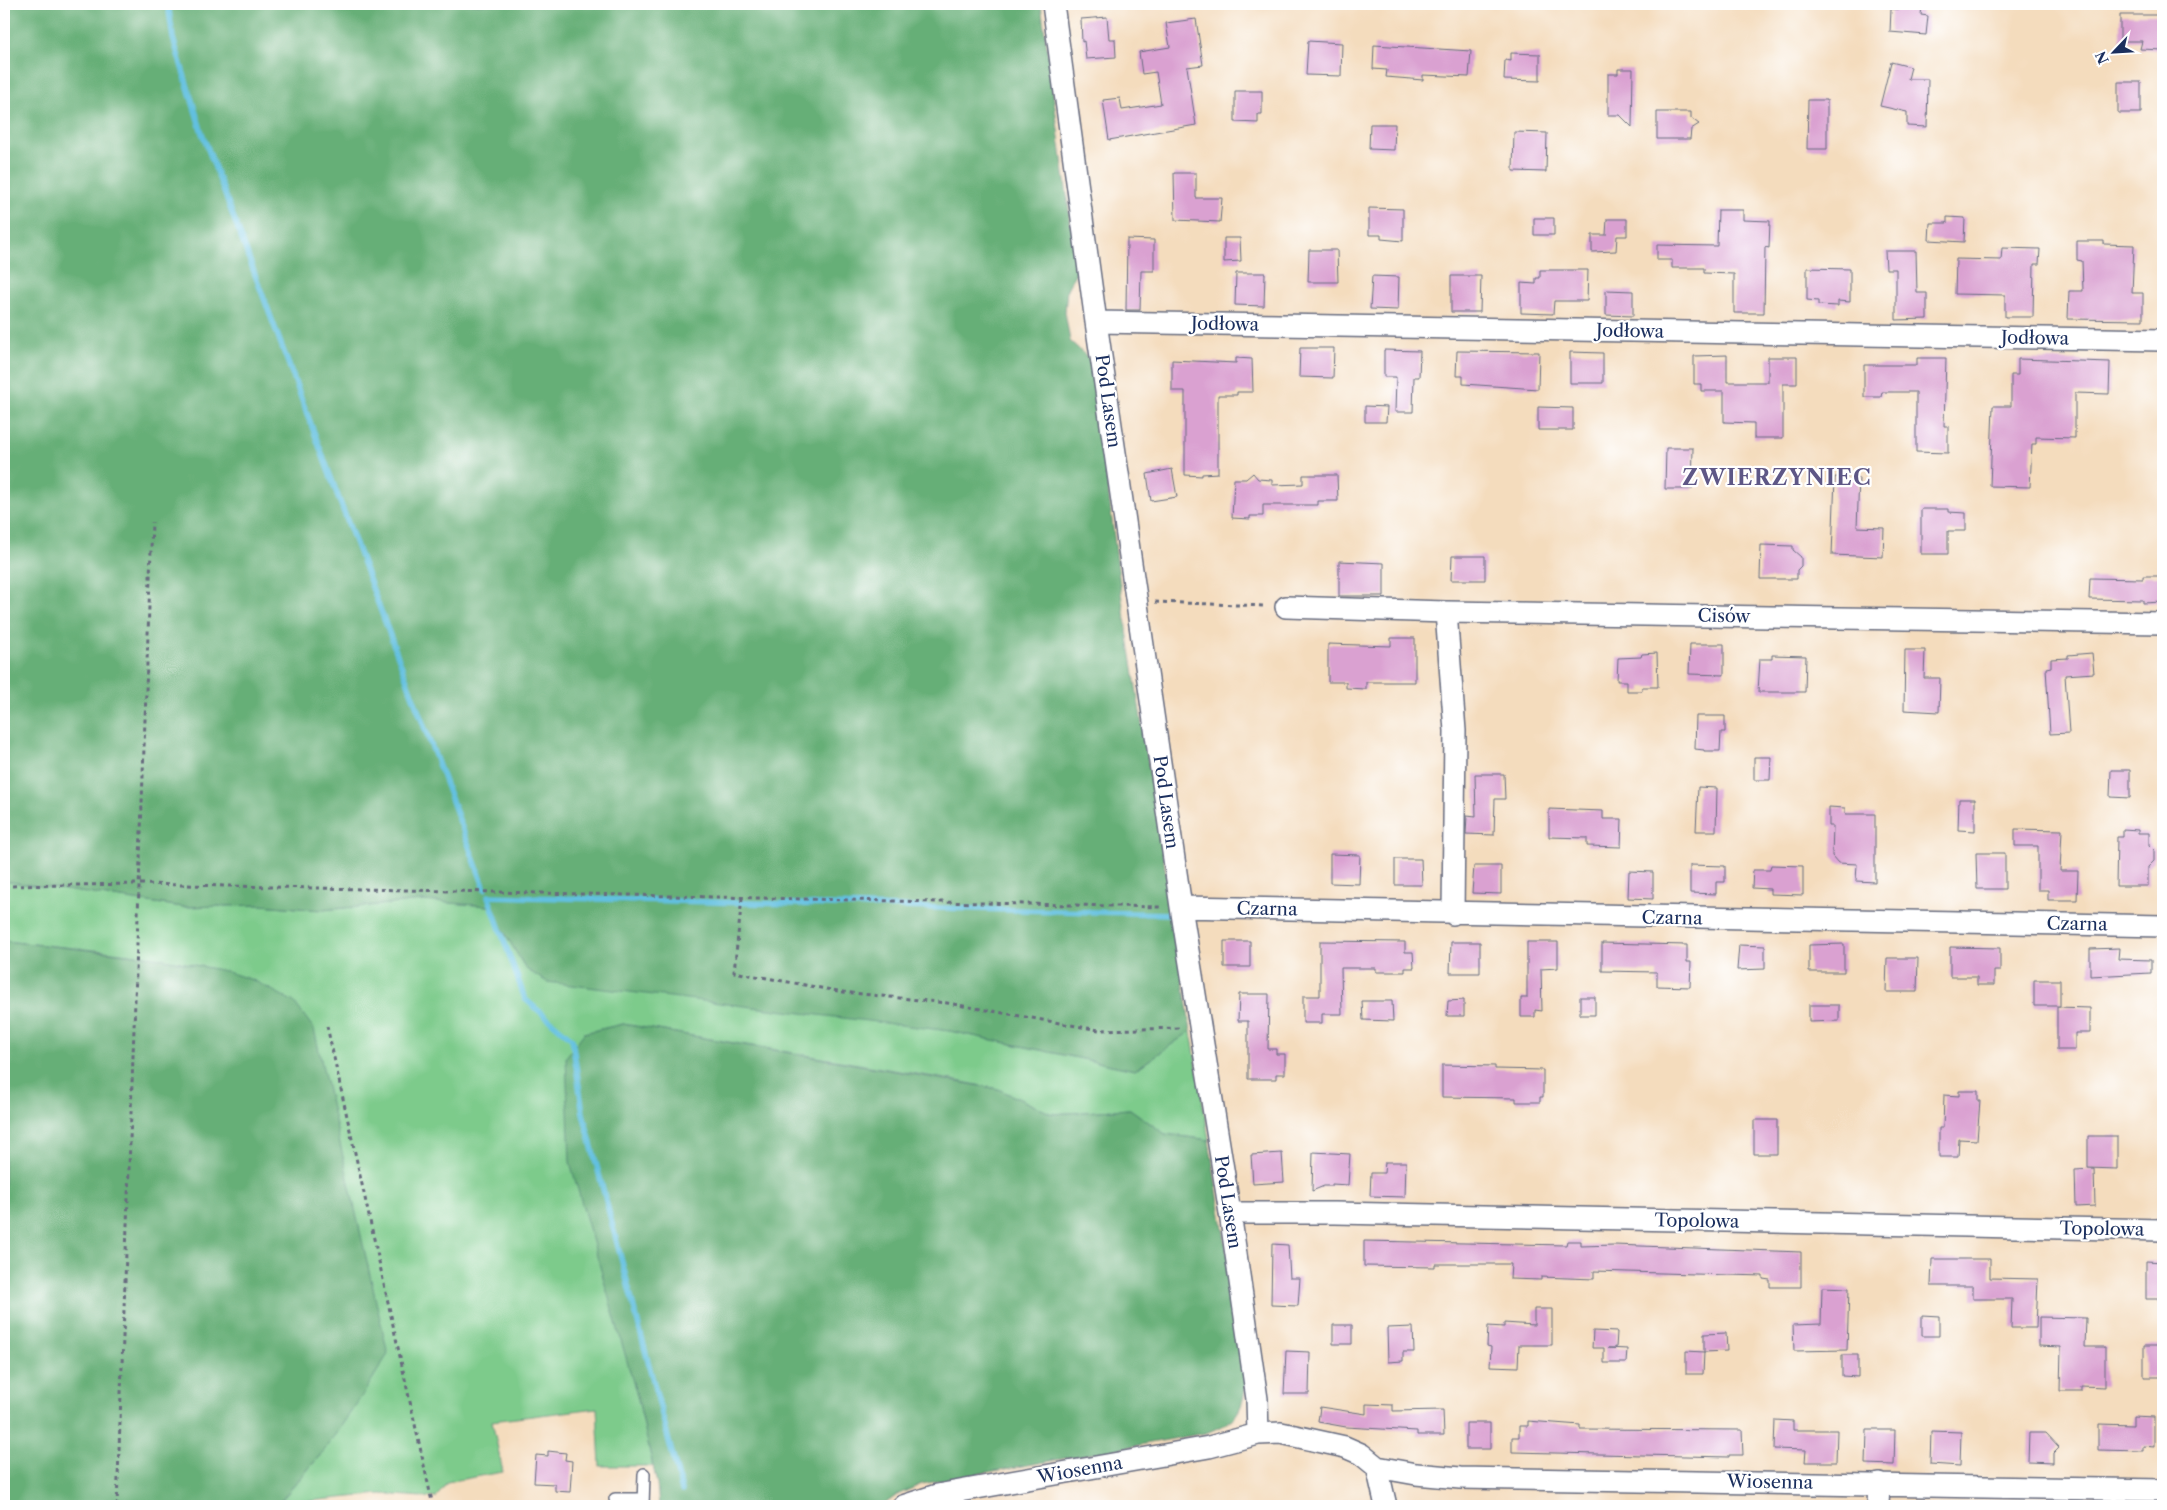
<svg xmlns="http://www.w3.org/2000/svg" width="2167" height="1510" viewBox="0 0 2167 1510" font-family="'Libre Caslon Text',serif">
	<style>
		.green { fill: #7dcb8b; stroke: #4c7d74 }
		.forest { fill: #66af77; stroke: #406f6a }
		.lines { fill: none; stroke-linecap: round; stroke-linejoin: round }
		.stream { stroke: #62c0e0; stroke-width: 5.5 }
		.building { fill: #daa1d1 }
		.lane-casing { stroke: #676c7f; stroke-width: 14 }
		.street-casing { stroke: #676c7f; stroke-width: 24 }
		.path { stroke: #676c7f; stroke-width: 3; stroke-dasharray: 4 4; stroke-linecap: butt }
		.lane { stroke: #fff; stroke-width: 11 }
		.street { stroke: #fff; stroke-width: 21 }
		.labels { text-anchor: middle; stroke-width: 4.5; stroke-linejoin: round; paint-order: stroke }
		.street-label { font-size: 18px; fill: #1b2f5e; stroke: #fff }
		.district-label { font-size: 22px; font-weight: bold; letter-spacing: 1px; fill: #5e5786; stroke: #fff }
	</style>
	<rect width="100%" height="100%" fill="#fff"/>
	<filter id="ink" filterUnits="userSpaceOnUse"><feTurbulence type="fractalNoise" baseFrequency=".02" numOctaves="2"/><feDisplacementMap in="SourceGraphic" scale="10" xChannelSelector="R" yChannelSelector="G"/><feConvolveMatrix kernelMatrix="1 2 1 2 8 2 1 2 1" color-interpolation-filters="sRGB"/></filter>
	<filter id="wash" filterUnits="userSpaceOnUse"><feTurbulence type="fractalNoise" baseFrequency=".0096" numOctaves="4" result="noise"/><feDisplacementMap in="SourceGraphic" scale="20" xChannelSelector="R" yChannelSelector="G"/><feGaussianBlur stdDeviation="1.12" result="paint"/><feColorMatrix in="noise" values="0 0 0 0 0 0 0 0 0 0 0 0 0 0 0 0 0 1.4 0 .05"/><feComposite in="paint" operator="in"/></filter>
	<g filter="url(#wash)">
		<rect width="100%" height="100%" fill="#f4dcbd"/>
		<path class="green" d="M4,881L183,907L261,905L322,910L424,901L489,906L526,969L950,1031L1135,1070L1191,1031L1209,1140L1165,1134L1130,1109L1052,1114L998,1089L952,1080L623,1024L584,1033L639,1403L653,1466H600L597,1408L492,1421L503,1472L447,1482L436,1498L381,1494L278,1504L323,1452L255,981C174,954 88,950 4,941Z"/>
		<path class="forest" d="M4,4H1041L1077,270L1067,289L1065,312L1070,341L1092,361L1121,593L1191,1031L1135,1070L950,1031L547,982L526,969L489,906L424,901L322,910L261,905L183,907L4,881Z
			M4,941L154,957L225,971L255,981L294,1002L314,1029L388,1354L362,1396L323,1452L276,1506H4Z
			M623,1024L998,1089L1052,1114L1130,1109L1165,1134L1209,1140L1247,1378C1242,1412 1239,1420 1206,1433L922,1484L897,1495L882,1506H659L657,1484L639,1403L570,1162L566,1057L584,1033Z"/>
		<g class="lines">
			<path class="stream" d="M168,4L173,38L202,133L485,889
				M682,1491L583,1113L572,1039L525,999L488,896L1169,914"/>
		</g>
		<g id="blocks">
			<path class="building" d="M1898,5L1922,6L1921,15L1928,16L1926,35L1890,32L1891,9H1898Z
				M2120,15H2161L2160,26L2163,27V50L2140,49L2142,41H2120Z
				M1107,17L1109,39H1115L1116,57L1086,59L1084,41L1082,42L1081,19Z
				M1196,19L1203,65L1187,67L1196,125L1109,140L1103,100L1120,98L1122,110L1161,104L1156,72L1142,74L1139,52L1170,47L1166,23Z
				M1308,41L1342,43L1341,76L1306,75Z
				M1374,45L1471,51L1469,77L1423,75V80L1386,77L1387,70L1373,69Z
				M1511,53L1540,54V81L1504,80L1505,60L1511,61Z
				M1891,62L1911,67L1908,79H1928L1927,127L1907,126V112L1880,106Z
				M1618,69H1633L1632,127L1620,115H1608V74H1618Z
				M2118,82H2141V113H2118Z
				M1235,91H1262V114H1258V123L1235,122Z
				M1808,100H1827V149H1807Z
				M1657,112H1691V118L1699,124L1691,129L1690,139H1657Z
				M1370,124H1395L1394,150L1369,149Z
				M1514,132L1547,133L1546,172L1513,171Z
				M1174,173H1196V198H1222L1220,222L1175,220Z
				M1369,208L1403,209V241L1381,239V235H1369Z
				M1718,210H1743V220L1770,221L1769,248L1765,247L1764,313H1734V274L1704,273V268H1672V260H1657V245L1717,246Z
				M1947,217L1965,218L1964,242L1929,240L1930,223H1947Z
				M1534,218H1554V235H1534Z
				M1607,219H1627V236H1617L1616,251L1592,252V235H1606Z
				M1224,238H1240L1241,261L1224,262Z
				M1127,239L1154,240V271H1141L1140,310H1126Z
				M2077,241H2104V244L2134,245L2132,293H2143V320L2068,319L2069,291H2083L2082,261L2077,260Z
				M2002,248L2040,249L2039,264H2034L2033,317H2005V295L1955,294L1956,259L2001,260Z
				M1309,250H1337L1338,282H1308Z
				M1885,251H1916L1917,293H1927V319L1896,320V269H1886Z
				M1807,268L1850,269V302L1838,301V306L1818,305V301L1807,300Z
				M1540,270H1588L1587,301H1554L1553,314L1521,313V283L1536,284V278H1540Z
				M1236,273H1265L1264,306L1235,305Z
				M1372,276L1399,277L1398,310L1370,309Z
				M1451,276H1481L1480,312H1451Z
				M1606,290L1633,291V316L1606,315Z
				M1300,348H1334L1333,378L1299,377Z
				M1384,350L1420,351L1419,377H1414L1413,412H1395L1396,377H1384Z
				M1457,351L1539,352L1538,389L1463,384V376H1456Z
				M1570,352L1603,353V383H1570Z
				M1727,355V382H1768V357H1797V384H1783V438H1754V423L1724,422V391H1701V384H1694V356Z
				M1236,358L1252,359L1253,392H1237V395H1218V473L1202,474V476L1185,475V391H1172V360L1236,363Z
				M1917,358H1946L1944,426H1948V453L1916,452V392H1882L1881,397H1864V365H1917Z
				M2018,359L2110,362L2109,394L2075,393V438L2036,437V444H2032L2030,487L1990,486L1993,406H2011V375H2018Z
				M1365,406L1387,407L1386,422H1365Z
				M1538,407L1573,408V430H1538Z
				M1666,448H1693L1692,489H1665Z
				M1172,469L1177,497L1151,501L1147,474Z
				M1253,473L1258,479L1272,480V485L1303,484V475H1337L1338,501H1318V505H1263V516H1250V519L1232,518L1234,479H1246Z
				M1835,477L1859,478L1857,527L1884,528L1883,557L1832,555Z
				M1921,509H1948V512L1966,513V531H1948V554H1921Z
				M1761,545L1793,546V550L1801,557V566L1797,570V579H1760Z
				M1452,556H1485V580H1451Z
				M1339,561L1384,563V596H1339Z
				M2143,576H2163V602L2143,603V600L2089,599L2090,578L2143,579Z
				M1391,638H1415V682H1366V689L1346,688V682H1328V644L1391,646Z
				M1690,644H1724V675L1689,674Z
				M1905,650H1925L1924,678H1940L1939,712L1904,710Z
				M1657,653L1658,687H1642V691H1627V681H1617L1618,658L1641,657L1642,654Z
				M2092,653L2094,673L2065,675L2069,733L2050,734L2046,668L2051,667V659L2068,658V655Z
				M1772,655L1806,656L1805,692H1758L1760,659H1772Z
				M1696,716H1725V732H1721L1720,751H1704V750L1695,749Z
				M1754,757H1771L1770,780H1754Z
				M2111,770H2130V798L2110,797Z
				M1475,774H1504L1505,799H1495L1494,835L1466,834L1467,816L1476,817Z
				M1698,787L1717,788L1716,831H1696Z
				M1959,799H1975V831L1958,830Z
				M1829,807L1845,808V814H1875V882L1856,881L1857,864L1838,863L1832,856L1833,826H1829Z
				M1549,809L1603,811V819H1622L1621,847L1587,846V838L1549,837Z
				M2015,829L2062,830L2060,871H2078L2077,900H2048V890H2038V846H2015Z
				M2123,829L2138,830V833H2149V845L2154,850V861L2148,867V886H2116L2117,837H2123Z
				M1976,853H2005V889H1977Z
				M1330,854L1360,855L1359,884L1330,883Z
				M1395,859H1421L1422,885H1395Z
				M1690,865L1725,866V882H1716V894L1690,893Z
				M1771,865L1803,866V895L1770,894V889L1752,888L1753,870H1770Z
				M1474,866H1501V894L1472,893Z
				M1629,871L1653,872V899L1628,898Z
				M1224,941H1250V967H1224Z
				M1320,941L1405,942V952H1413L1414,968H1405V972H1376V968H1341L1342,1014H1322V1023H1303V996H1320Z
				M1451,942H1480V973H1450Z
				M1527,942H1558V968L1541,969L1542,1011L1535,1010V1017H1521V998H1527Z
				M1602,943L1687,945V962H1691L1690,987L1657,986V972L1602,971Z
				M1844,944V972H1809V945Z
				M1739,945L1765,946V969L1737,970Z
				M1950,947L2000,948V971H1994V985H1977V977H1950Z
				M2119,948L2118,959L2151,960V973L2090,976V949Z
				M1887,958H1918L1917,992H1886Z
				M2034,980H2060V1006H2034Z
				M1239,994H1269L1268,1049H1276V1054H1285V1074H1276V1079H1248V1021H1238Z
				M1580,997H1595V1015H1580Z
				M1464,1000V1016H1447L1448,1001Z
				M1362,1001H1392L1393,1021L1363,1020Z
				M1809,1005H1839V1021L1809,1022Z
				M2057,1007L2090,1008V1033H2075V1050H2057Z
				M1442,1065L1495,1066V1069L1543,1070V1097H1540V1102H1516V1098L1442,1097Z
				M1959,1091H1978V1101H1980L1977,1140L1959,1139L1958,1157H1939V1128H1943L1944,1095L1959,1096Z
				M1754,1120H1777V1154H1754Z
				M2088,1136H2117V1169L2088,1168Z
				M1313,1152L1350,1154L1348,1185L1332,1184V1186H1324L1312,1191Z
				M1282,1153L1284,1182L1253,1184L1251,1155Z
				M1385,1162H1406L1405,1197L1370,1196L1371,1173H1384Z
				M2094,1169L2095,1206L2076,1207L2075,1170Z
				M1364,1241L1566,1245L1567,1241H1581V1246L1614,1245L1801,1252V1287H1770V1280L1763,1279V1276L1594,1271V1279L1541,1277V1280L1510,1279L1511,1264H1435V1267L1364,1266Z
				M1272,1244L1288,1245L1290,1278H1300L1298,1306L1271,1305Z
				M1932,1259H1990V1278L2038,1279L2036,1328H2011L2012,1299H1973V1286H1931Z
				M2146,1261L2163,1262V1299H2146Z
				M1822,1287L1849,1288L1847,1350L1794,1351L1793,1325L1821,1324Z
				M1534,1309H1552V1345H1519L1518,1367L1490,1366L1491,1347L1487,1346L1488,1326L1504,1327V1323L1534,1325Z
				M1922,1315L1939,1316V1336H1922Z
				M2039,1317L2086,1318L2085,1347H2105V1387L2081,1386V1391H2060L2061,1347L2039,1346Z
				M1333,1325H1352V1344H1333Z
				M1413,1327L1414,1352H1403V1361L1388,1362L1387,1328Z
				M1593,1331L1617,1332L1616,1348H1608L1627,1349L1626,1363H1604V1348H1592Z
				M1726,1333L1727,1351L1704,1352V1334Z
				M2144,1346H2163V1377H2144Z
				M1286,1351L1310,1352L1309,1394H1284Z
				M1686,1351L1704,1352L1703,1374H1686Z
				M1842,1355H1858V1377L1842,1376Z
				M1366,1404L1393,1405V1411L1443,1410L1444,1435H1417V1431L1346,1427L1318,1422L1320,1407L1366,1414Z
				M2133,1416L2154,1417V1447L2143,1446V1451L2098,1450V1424L2133,1425Z
				M1775,1420L1793,1421V1430H1837L1836,1462H1805L1806,1450L1774,1449Z
				M1528,1421L1580,1425V1429L1742,1430L1743,1455H1729V1457L1512,1452V1437H1519V1426H1528Z
				M1466,1423H1490V1449H1466Z
				M1867,1430H1895L1894,1465L1866,1464Z
				M1931,1431L1961,1432L1960,1466L1930,1464Z
				M2029,1433H2046L2059,1447L2053,1453V1463L2028,1462Z
				M548,1451L566,1453L565,1460L572,1461L570,1492L555,1491V1484L534,1483L536,1455L548,1456Z"/>
		</g>
	</g>
	<g filter="url(#ink)">
		<use href="#blocks" fill-opacity="0" stroke="#676c7f" stroke-width="1"/>
		<g class="lines">
			<defs>
				<path id="lane" d="M615,1499H643
					M643,1506L644,1474"/>
				<path id="street" d="M1053,4L1096,322L1181,907L1230,1213L1257,1399L1258,1434
					M1096,322L2163,340
					M1286,607L1446,612L2163,623
					M1446,612L1455,731L1453,914
					M1181,907L2163,926
					M1230,1213H1335L2163,1230
					M1377,1467L1416,1474L1460,1478L2163,1490
					M903,1506L937,1495L1209,1447L1258,1434L1281,1433L1345,1447L1361,1454L1377,1467L1386,1506
					M1878,1506L1879,1484"/>
			</defs>
			<use href="#lane" class="lane-casing"/>
			<use href="#street" class="street-casing"/>
			<path class="path" d="M1155,602L1266,606
				M4,886L140,884L1160,907
				M742,898L734,972L843,992L947,1003L1099,1030L1182,1028
				M327,1026L433,1506
				M117,1506L152,522"/>
			<use href="#lane" class="lane"/>
			<use href="#street" class="street"/>
		</g>
	</g>
	<g class="labels">
		<g class="street-label">
			<text transform="translate(1225 324) rotate(1)" y="6">Jodłowa</text>
			<text transform="translate(1630 331) rotate(1)" y="6">Jodłowa</text>
			<text transform="translate(2035 338) rotate(1)" y="6">Jodłowa</text>
			<text transform="translate(1108 401) rotate(82)" y="6">Pod Lasem</text>
			<text transform="translate(1724 616) rotate(1)" y="6">Cisów</text>
			<text transform="translate(1166 802) rotate(82)" y="6">Pod Lasem</text>
			<text transform="translate(1267 909) rotate(1)" y="6">Czarna</text>
			<text transform="translate(1672 918) rotate(1)" y="6">Czarna</text>
			<text transform="translate(2077 924) rotate(1)" y="6">Czarna</text>
			<text transform="translate(1228 1202) rotate(81)" y="6">Pod Lasem</text>
			<text transform="translate(1697 1221) rotate(1)" y="6">Topolowa</text>
			<text transform="translate(2102 1229) rotate(1)" y="6">Topolowa</text>
			<text transform="translate(1080 1470) rotate(-10)" y="6">Wiosenna</text>
			<text transform="translate(1770 1482) rotate(1)" y="6">Wiosenna</text>
		</g>
		<g class="district-label">
			<text x="1777" y="485">ZWIERZYNIEC</text>
		</g>
	</g>
	<rect width="2167" height="1510" fill="none" stroke="#fff" stroke-width="20"/>
	<g transform="translate(2114 52) rotate(245)" stroke="#ffffff" stroke-width="4" paint-order="stroke">
	<path d="M0-4L9 19L0 12L-9 19Z" fill="#1b2f5e"/>
	<text y="-8" font-size="14" font-weight="bold" text-anchor="middle" fill="#1b2f5e">N</text>
	</g>
</svg>
